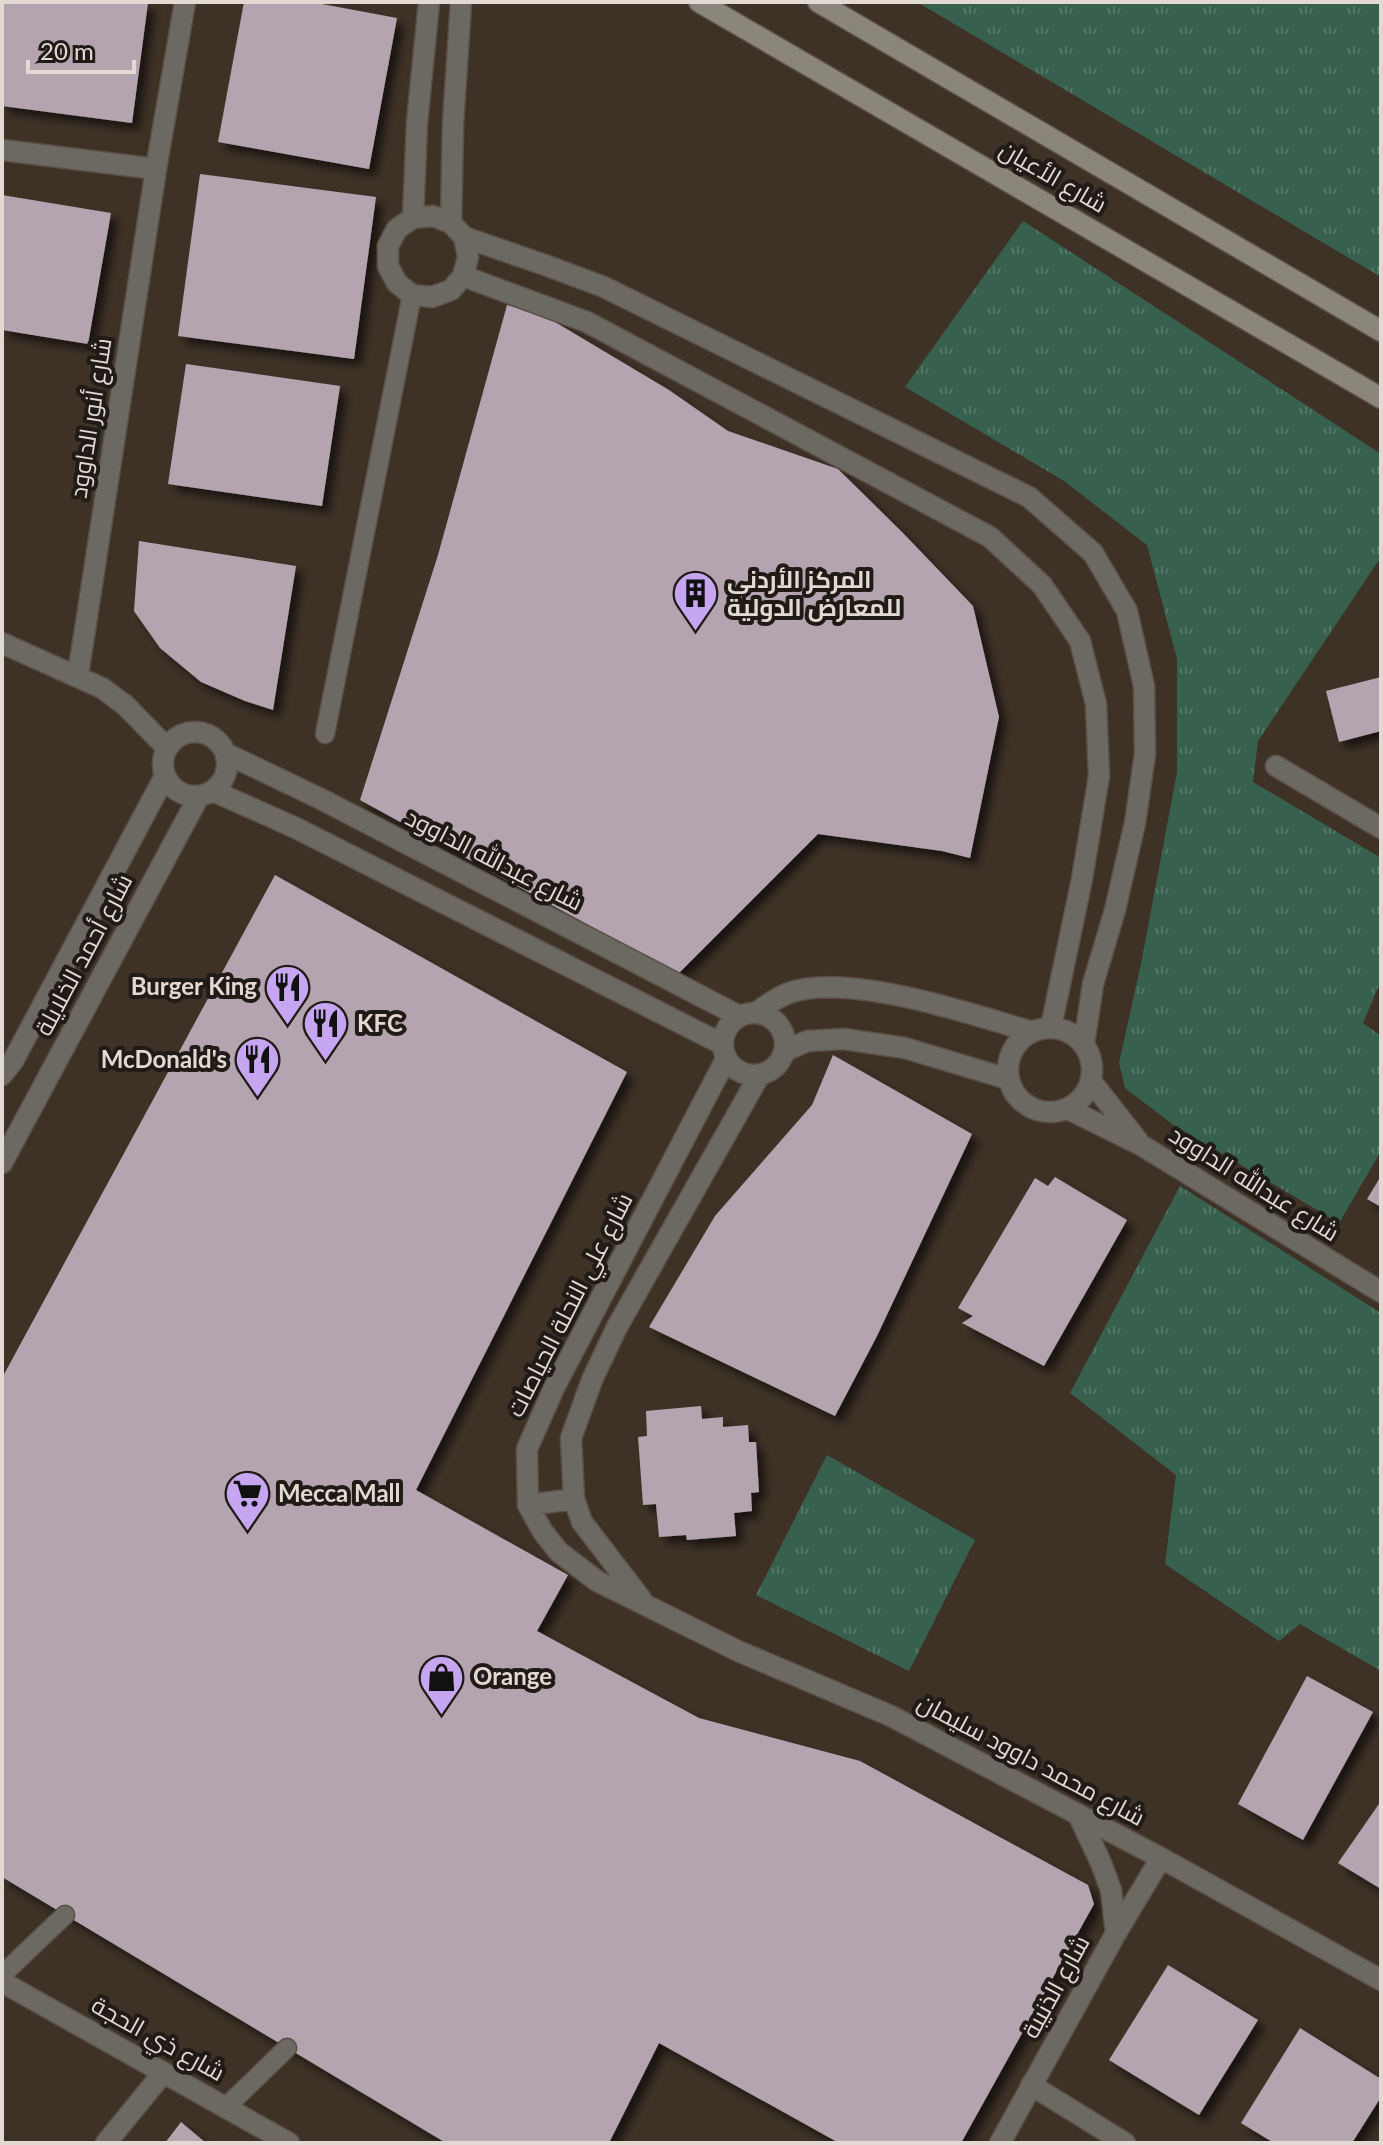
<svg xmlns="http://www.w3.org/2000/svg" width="1383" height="2145" viewBox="0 0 1383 2145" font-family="Lato,Cairo,sans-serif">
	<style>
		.grass { fill: url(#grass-tufts) }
		.building { fill: #b4a4b0; filter: url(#shadow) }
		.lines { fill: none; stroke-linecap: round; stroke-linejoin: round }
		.lane-casing { stroke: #5b5046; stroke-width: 21 }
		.street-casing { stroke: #5b5046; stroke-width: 23 }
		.secondary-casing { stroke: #5b5046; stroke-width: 23 }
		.lane { stroke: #6c6962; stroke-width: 18 }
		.street { stroke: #6c6962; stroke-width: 20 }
		.secondary { stroke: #8b867b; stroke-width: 20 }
		.labels { text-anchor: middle; stroke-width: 8; stroke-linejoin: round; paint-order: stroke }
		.street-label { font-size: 24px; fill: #e1d9d2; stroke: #201b16 }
		.poi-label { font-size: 24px; font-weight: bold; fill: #e1d9d2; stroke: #201b16; text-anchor: start }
	</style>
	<defs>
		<pattern id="grass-tufts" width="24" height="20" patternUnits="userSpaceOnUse" patternTransform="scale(2)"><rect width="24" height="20" fill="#37604e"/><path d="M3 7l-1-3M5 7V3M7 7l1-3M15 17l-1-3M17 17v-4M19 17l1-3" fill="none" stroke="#547667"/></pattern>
		<filter id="shadow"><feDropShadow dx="7" dy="7" stdDeviation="4" flood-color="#0009"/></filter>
	</defs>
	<rect width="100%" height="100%" fill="#3e3227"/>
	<path class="grass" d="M917,2H1381V277Z
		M1023,221L1381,454V557L1258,741L1253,782L1381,858V981L1363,1023L1381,1036V1151L1339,1223L1172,1124L1125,1088L1119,1063L1142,959L1177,772V659L1147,545L1064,481L905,387Z
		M1180,1186L1381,1313V1671L1300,1624L1279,1641L1165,1564L1176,1475L1070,1393Z
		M827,1455L975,1540L909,1671L756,1595Z"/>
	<path class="building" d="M2,2L148,3L132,123L2,106Z
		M244,2H311L397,18L369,169L218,142Z
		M200,174L376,197L354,359L178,336Z
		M2,195L111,213L88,344L2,330Z
		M507,305L545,316L669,390L728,431L838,469L902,532L973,606L999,717L970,858L942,851L818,834L678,974L360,800L438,555Z
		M186,364L340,386L322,506L168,484Z
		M139,541L296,566L273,710L245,701L201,682L160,648L134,611Z
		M1381,677V731L1339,742L1326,691Z
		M275,875L627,1072L416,1490L568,1575L537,1631L699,1718L860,1761L1088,1885L1094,1904L961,2143H839L659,2043L609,2143H446L2,1877V1378Z
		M833,1055L972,1134L877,1336L835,1416L649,1327L715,1216L812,1105Z
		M1381,1176V1207L1367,1199Z
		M1055,1177L1127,1220L1044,1366L962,1323L973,1316L958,1308L1035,1178L1048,1186Z
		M701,1406L702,1419L723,1417V1427L748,1425L749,1442H756L759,1492L751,1493L752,1511L734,1513L736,1536L687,1540L686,1535L659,1537L656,1504L643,1505L638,1437L647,1436L646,1411Z
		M1307,1676L1373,1712L1303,1840L1238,1804Z
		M1381,1801V1889L1338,1863Z
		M1168,1965L1258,2020L1199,2115L1109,2060Z
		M1300,2028L1381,2079V2097L1352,2143H1274L1241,2123Z
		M181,2122L206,2143H165Z"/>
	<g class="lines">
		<defs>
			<path id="lane" d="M325,734L412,295
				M2,1975L65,1915
				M226,2107L287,2048"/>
			<path id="street" d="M2,150L156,169
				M413,218L417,123L429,2
				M451,223L453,124L461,2
				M464,237L468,257L463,276L451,290L432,297L412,295L397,283L388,266V246L397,229L413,218L433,216L451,223L464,237L545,265L604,287L1029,497L1093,553L1127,611L1144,686L1145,754L1135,823L1115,910L1093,984L1084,1044
				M463,276L587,322L990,537L1042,585L1080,641L1096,704L1099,776L1082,879L1051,1027
				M2,643L102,688L125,705L167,748
				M78,675L156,169L185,2
				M163 764a32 32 0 1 1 64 0a32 32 0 1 1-64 0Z
				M225,753L321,799L739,1016
				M1276,766L1381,828
				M213,791L296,828L722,1044
				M757,1012C767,1005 777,997 789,993C847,972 972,1014 1032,1032
				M723 1044a31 31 0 1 1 62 0a31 31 0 1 1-62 0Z
				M1008 1070a42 42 0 1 1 84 0a42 42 0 1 1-84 0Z
				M785,1051L807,1041L844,1039L905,1048L1008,1079
				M726,1059L554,1388L527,1449L528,1505L543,1532L559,1552L597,1581L738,1651L891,1716L1161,1858L1381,1980
				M2,1075L13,1061L165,776
				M1091,1081L1138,1141
				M1068,1109L1141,1145L1381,1292
				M2,1163L199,796
				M528,1505L574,1499
				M641,1599L582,1522L574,1499L571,1438L592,1380L617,1327L759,1076
				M1079,1816L1101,1863L1111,1890L1116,1933
				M2,1982L289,2143
				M1031,2085L1125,2143
				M106,2143L163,2073
				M1000,2143L1116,1933L1161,1858"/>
			<path id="secondary" d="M699,2L1381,398
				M818,2L1381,331"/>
		</defs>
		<use href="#lane" class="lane-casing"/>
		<use href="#street" class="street-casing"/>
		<use href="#secondary" class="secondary-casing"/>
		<use href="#lane" class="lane"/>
		<use href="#street" class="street"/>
		<use href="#secondary" class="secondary"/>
	</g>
	<defs>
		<symbol id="building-pin" viewBox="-11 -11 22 30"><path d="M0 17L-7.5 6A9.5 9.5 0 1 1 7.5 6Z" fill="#c6a6f0" stroke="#201b16"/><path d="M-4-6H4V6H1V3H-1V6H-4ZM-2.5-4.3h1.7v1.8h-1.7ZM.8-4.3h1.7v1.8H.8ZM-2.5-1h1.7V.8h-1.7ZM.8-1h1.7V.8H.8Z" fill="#111"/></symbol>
		<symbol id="restaurant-pin" viewBox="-11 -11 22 30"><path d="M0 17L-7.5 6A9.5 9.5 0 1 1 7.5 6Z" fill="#c6a6f0" stroke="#201b16"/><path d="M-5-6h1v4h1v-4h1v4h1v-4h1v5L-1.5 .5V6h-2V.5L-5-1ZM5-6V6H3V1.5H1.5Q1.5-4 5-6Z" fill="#111"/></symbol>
		<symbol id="supermarket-pin" viewBox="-11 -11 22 30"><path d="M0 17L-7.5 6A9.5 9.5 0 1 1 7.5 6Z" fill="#c6a6f0" stroke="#201b16"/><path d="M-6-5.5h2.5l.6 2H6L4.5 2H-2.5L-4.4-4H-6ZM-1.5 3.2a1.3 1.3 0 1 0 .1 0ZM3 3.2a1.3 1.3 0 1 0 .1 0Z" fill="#111"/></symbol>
		<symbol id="shop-pin" viewBox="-11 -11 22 30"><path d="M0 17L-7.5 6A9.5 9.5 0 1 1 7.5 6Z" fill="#c6a6f0" stroke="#201b16"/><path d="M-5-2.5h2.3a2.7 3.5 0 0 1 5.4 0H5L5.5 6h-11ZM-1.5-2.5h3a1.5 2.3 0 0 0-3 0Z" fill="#111"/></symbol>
	</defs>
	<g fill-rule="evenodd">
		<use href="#building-pin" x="670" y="568" width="51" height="69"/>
		<use href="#restaurant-pin" x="262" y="962" width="51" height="69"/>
		<use href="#restaurant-pin" x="300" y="998" width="51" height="69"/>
		<use href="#restaurant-pin" x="232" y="1034" width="51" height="69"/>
		<use href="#supermarket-pin" x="222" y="1468" width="51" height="69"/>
		<use href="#shop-pin" x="416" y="1652" width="51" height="69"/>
	</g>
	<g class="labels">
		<g class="street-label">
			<text transform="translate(1053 177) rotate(30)" y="8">شارع الأعيان</text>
			<text transform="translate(91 418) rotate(-81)" y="8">شارع أنور الداوود</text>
			<text transform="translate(494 860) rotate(27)" y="8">شارع عبدالله الداوود</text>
			<text transform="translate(84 955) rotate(-62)" y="8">شارع أحمد الخلايلة</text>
			<text transform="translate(1254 1184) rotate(32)" y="8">شارع عبدالله الداوود</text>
			<text transform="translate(570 1305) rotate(-63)" y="8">شارع علي النحلة الحياصات</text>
			<text transform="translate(1031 1760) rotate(28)" y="8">شارع محمد داوود سليمان</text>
			<text transform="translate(1056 1987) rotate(-61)" y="8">شارع الذنيبة</text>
			<text transform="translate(158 2039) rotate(29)" y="8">شارع ذي الحجة</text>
		</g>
		<g class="poi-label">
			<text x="727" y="588">المركز الأردني<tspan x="727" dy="28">للمعارض الدولية</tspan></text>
			<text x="257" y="995" text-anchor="end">Burger King</text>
			<text x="357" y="1032">KFC</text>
			<text x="227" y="1068" text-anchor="end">McDonald's</text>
			<text x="278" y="1502">Mecca Mall</text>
			<text x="473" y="1685">Orange</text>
		</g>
	</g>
	<rect width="1383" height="2145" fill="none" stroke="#e1d9d2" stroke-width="8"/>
	<path d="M28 60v12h106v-12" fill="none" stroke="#e1d9d2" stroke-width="4"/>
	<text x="40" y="60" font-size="24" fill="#e1d9d2" stroke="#201b16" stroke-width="6" paint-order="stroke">20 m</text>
</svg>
